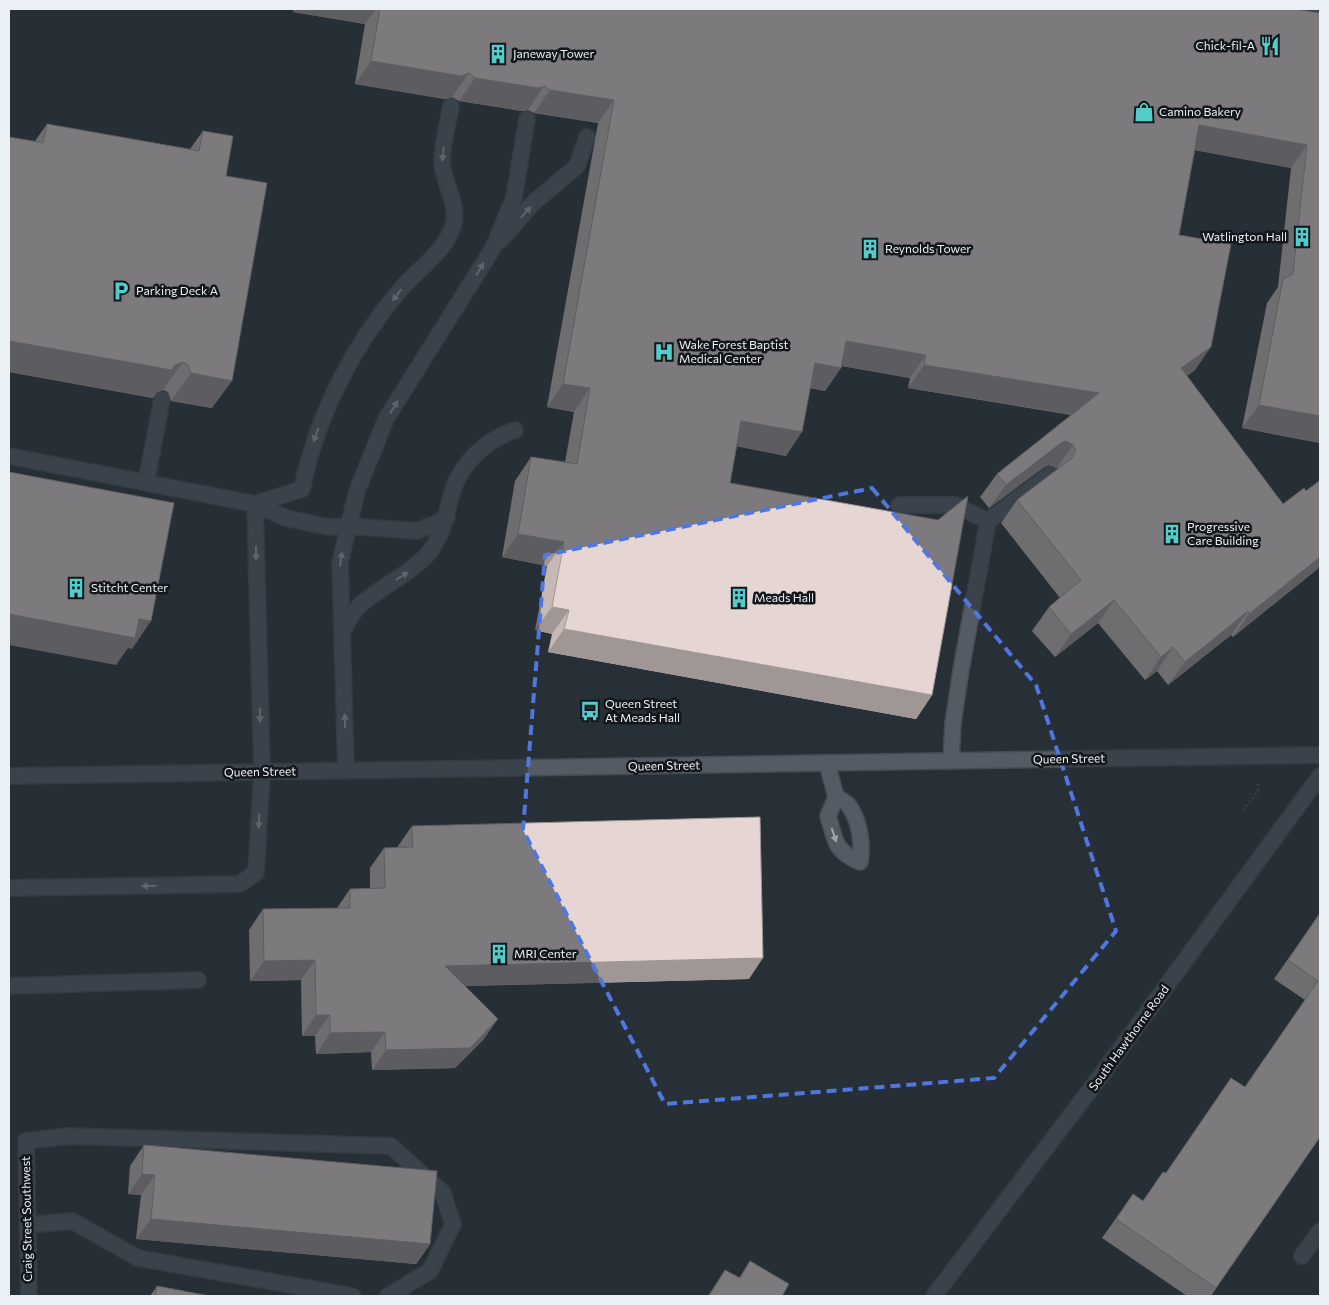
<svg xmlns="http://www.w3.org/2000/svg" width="1329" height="1305" viewBox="0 0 1329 1305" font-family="Commissioner,sans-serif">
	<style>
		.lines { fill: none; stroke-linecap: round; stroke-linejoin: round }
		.service-casing { stroke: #444b52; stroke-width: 18 }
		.minor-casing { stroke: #444b52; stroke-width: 18 }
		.tertiary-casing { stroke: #444b52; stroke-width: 18 }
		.secondary-casing { stroke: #444b52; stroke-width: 18 }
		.path { stroke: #636a72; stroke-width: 3; stroke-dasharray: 1 4; stroke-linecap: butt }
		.service { stroke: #535c65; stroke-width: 15 }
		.minor { stroke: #535c65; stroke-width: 15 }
		.tertiary { stroke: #535c65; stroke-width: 15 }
		.secondary { stroke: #535c65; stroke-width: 15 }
		.wall { fill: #c5b8b5 }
		.shaded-wall { fill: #a09694 }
		.building { fill: #e5d6d3; stroke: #a09694 }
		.oneway { fill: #9ea6ad }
		.marked { fill: none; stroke: #5076df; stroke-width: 4; stroke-dasharray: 10 6; stroke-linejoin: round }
		.labels { text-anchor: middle; stroke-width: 5; stroke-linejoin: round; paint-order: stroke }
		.poi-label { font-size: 12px; fill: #eaf0f5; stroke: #13161a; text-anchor: start }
		.street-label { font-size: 12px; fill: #eaf0f5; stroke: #13161a }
	</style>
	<rect width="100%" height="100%" fill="#272f37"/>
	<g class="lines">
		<defs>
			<path id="service" d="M1316,9H1320
				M501,240L532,204L577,166L587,137
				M9,456L255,504L286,518L328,527L348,526L416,531L435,524L447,517
				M146,483L162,399
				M899,505H955L988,521
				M342,633C347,625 351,614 358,607C379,587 406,577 426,556C441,541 446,516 451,496C459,465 485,440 515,430
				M951,761L953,723L961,670L988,521L1050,474
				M827,763L836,797L828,816C836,841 834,851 860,862C863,845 860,821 849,806C847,802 840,799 836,797
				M346,770L340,562L357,491L386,419L493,248L514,198L527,119
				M9,888L239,884L256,873L262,772L255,504L302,489C316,418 353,345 400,290C418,269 448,250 454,222C458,201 441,179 442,159C443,141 448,123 451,106
				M9,986L198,980
				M26,1141L68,1136L391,1146L443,1193L453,1224L430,1271L388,1296
				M27,1225L72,1221L138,1258L353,1296
				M1302,1256L1320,1231"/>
			<path id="minor" d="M26,1141L29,1296"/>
			<path id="tertiary" d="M9,776L1320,755"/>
			<path id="secondary" d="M934,1296L1102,1074L1320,776"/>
		</defs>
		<use href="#service" class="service-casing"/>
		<use href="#minor" class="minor-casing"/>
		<use href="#tertiary" class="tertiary-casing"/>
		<use href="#secondary" class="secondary-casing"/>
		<path class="path" d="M1243,810L1258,792V782"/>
		<use href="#service" class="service"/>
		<use href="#minor" class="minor"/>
		<use href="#tertiary" class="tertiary"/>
		<use href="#secondary" class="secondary"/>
	</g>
	<path class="wall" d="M294,9H1294L1320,13V443L1242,428L1267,303L1278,287L1291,168L1195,150L1179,235L1195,370L1187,376L1283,504L1320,483V567L1233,637L1231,635L1168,685L1157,671L1145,680L1098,623L1055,657L1032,631L1049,607L1060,598L1001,523L1017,500L1058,469L1057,468L1049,465L1044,467L989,508L980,497L997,474L1071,415L908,388L910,378L842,366L825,391L810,388L786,456L737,446L730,483L932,695L916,719L548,652L552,634L535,630L547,566L502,557L515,481L531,457L565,462L574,412L547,407L598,123L534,113L528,110L522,111L459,101L452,97L445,99L355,84L365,24L293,12Z
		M47,124L190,149L203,131L226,176L212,408L171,401L168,392L163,390L157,392L153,398L9,372V137L35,141Z
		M412,826L749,979L464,986L484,1039L455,1068L372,1070L371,1052L316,1054L315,1036H302L301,980L250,981L249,930L263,909L337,908L350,889H370V868L384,848H398V846Z
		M1320,913V1137L1211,1296H1187L1102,1238L1133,1194L1143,1201L1245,1087L1305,1000L1274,979Z
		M144,1145L430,1244L416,1264L136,1239L141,1195L128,1194L130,1166Z
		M750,1261L782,1296H708L725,1270L739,1278Z
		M157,1286L210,1296H150Z"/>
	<path class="shaded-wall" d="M296,9H376L365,24L293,12Z
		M371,61L469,73L452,97L445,99L355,84Z
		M475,78L544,86L528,110L522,111L459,101Z
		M550,90L614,100L598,123L534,113Z
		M1199,125L1307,145L1291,168L1183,148Z
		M9,341L175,365L183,362L163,390L157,392L153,398L9,372Z
		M846,341L926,355L910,378L830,364Z
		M1211,347L1195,370L1165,391L1181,368Z
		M815,363L841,368L825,391L799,386Z
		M924,365L1099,393L1082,416L908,388Z
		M191,373L232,381L212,408L171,401Z
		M563,384L590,388L574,412L547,407Z
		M1259,405L1320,416V443L1242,428Z
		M741,421L802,432L786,456L725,444Z
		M1066,441L1073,445L1057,468L1049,465L1044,467L989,508L1006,485L1061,443Z
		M518,534L564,542L547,566L502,557Z
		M1320,557V567L1233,637L1249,614Z
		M1114,600L1098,623L1055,657L1071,634Z
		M552,607L569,610L552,634L535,630Z
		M1248,611L1231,635L1168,685L1185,662Z
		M9,614L139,619L151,621L132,649L128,648L116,665L9,645Z
		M564,629L932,695L916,719L548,652Z
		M1173,647L1157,671L1145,680L1161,657Z
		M763,958L749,979L430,987L445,966Z
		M315,960L301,980L250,981L264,961Z
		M316,1015H330L315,1036H302Z
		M498,1019L484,1039L455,1068L372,1070L386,1050Z
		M385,1032L371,1052L316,1054L330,1033Z
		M142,1174L155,1175L141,1195L128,1194Z
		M151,1219L430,1244L416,1264L136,1239Z"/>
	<path class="building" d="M380,9H1294L1320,13V416L1259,405L1283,279L1293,274L1307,145L1199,125L1179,235L1231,244L1211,347L1181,368L1283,504L1304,488L1306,491L1319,481L1320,483V557L1249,614L1248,611L1185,662L1173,647L1161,657L1114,600L1071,634L1049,607L1081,580L1017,500L1072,458L1076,450L1073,445L1066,441L1061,443L1006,485L997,474L1099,393L924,365L926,355L846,341L841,368L815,363L802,432L741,421L730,483L938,520L968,496L932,695L564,629L569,610L552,607L564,542L518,534L531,457L577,464L590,388L563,384L614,100L550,90L544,86L539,88L475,78L469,73L461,76L371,61Z
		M47,124L199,151L203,131L233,136L226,176L267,183L232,381L191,373L188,365L183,362L175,365L172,370L9,341V137L43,143Z
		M9,472L174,503L151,621L139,619L135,638L9,614Z
		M760,817L763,958L445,966L498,1019L470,1048L386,1050L385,1032L330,1033V1015H316L315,960L264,961L263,909L350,908V889L385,888L384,848L413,847L412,826Z
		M1320,913V1137L1216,1288L1116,1219L1133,1194L1143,1201L1163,1172L1166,1173L1231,1078L1245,1087L1318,981L1288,960Z
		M144,1145L437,1171L430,1244L151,1219L155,1175L142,1174Z
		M750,1261L789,1284L782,1296H709L725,1270L740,1278Z
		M157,1286L210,1296H155Z"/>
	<defs><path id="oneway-solid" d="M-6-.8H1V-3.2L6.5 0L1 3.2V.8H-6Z" transform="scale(1.25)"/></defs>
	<g class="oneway">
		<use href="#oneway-solid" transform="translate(443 154) rotate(96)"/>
		<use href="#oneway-solid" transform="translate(526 212) rotate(-49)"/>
		<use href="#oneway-solid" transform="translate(480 269) rotate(-58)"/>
		<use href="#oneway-solid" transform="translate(397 295) rotate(127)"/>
		<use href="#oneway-solid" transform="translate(394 407) rotate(-58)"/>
		<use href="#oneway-solid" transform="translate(316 435) rotate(110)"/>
		<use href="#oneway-solid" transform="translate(256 553) rotate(89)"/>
		<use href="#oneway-solid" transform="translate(341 559) rotate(-82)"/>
		<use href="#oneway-solid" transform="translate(402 576) rotate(-32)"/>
		<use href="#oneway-solid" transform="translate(260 715) rotate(88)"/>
		<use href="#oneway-solid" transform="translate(345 721) rotate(-92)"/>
		<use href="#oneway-solid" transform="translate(259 821) rotate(93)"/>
		<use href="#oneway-solid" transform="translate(834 835) rotate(71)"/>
		<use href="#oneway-solid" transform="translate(149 886) rotate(179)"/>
	</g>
	<path d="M0 0H1329V1305H0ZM872,488L1036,685L1116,931L994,1078L665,1104L523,830L545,555Z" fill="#272f37" fill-opacity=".55" fill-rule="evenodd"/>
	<path class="marked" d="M872,488L1036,685L1116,931L994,1078L665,1104L523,830L545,555Z"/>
	<defs>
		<symbol id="restaurant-bare" viewBox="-9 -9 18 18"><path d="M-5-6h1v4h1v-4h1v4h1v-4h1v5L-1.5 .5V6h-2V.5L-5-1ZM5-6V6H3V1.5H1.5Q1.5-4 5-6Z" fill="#53cdca" stroke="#13161a" stroke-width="2.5" paint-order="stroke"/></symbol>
		<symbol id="building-bare" viewBox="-9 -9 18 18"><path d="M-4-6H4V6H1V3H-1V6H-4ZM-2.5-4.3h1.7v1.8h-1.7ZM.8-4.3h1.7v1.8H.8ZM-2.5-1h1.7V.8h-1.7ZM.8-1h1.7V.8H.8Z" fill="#53cdca" stroke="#13161a" stroke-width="2.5" paint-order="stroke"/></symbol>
		<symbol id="shop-bare" viewBox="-9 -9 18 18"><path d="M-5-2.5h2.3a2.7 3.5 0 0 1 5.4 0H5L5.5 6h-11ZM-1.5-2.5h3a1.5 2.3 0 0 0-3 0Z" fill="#53cdca" stroke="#13161a" stroke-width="2.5" paint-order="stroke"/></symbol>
		<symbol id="parking-bare" viewBox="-9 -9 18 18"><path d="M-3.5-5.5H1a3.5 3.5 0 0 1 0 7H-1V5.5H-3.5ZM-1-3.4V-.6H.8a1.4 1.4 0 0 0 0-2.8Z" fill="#53cdca" stroke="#13161a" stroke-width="2.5" paint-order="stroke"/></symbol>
		<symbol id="hospital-bare" viewBox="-9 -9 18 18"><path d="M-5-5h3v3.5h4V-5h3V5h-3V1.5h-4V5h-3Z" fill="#53cdca" stroke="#13161a" stroke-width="2.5" paint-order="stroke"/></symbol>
		<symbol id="bus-bare" viewBox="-9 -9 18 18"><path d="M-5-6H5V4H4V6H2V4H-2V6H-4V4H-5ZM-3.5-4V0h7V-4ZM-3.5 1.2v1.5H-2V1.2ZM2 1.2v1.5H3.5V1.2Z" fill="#53cdca" stroke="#13161a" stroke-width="2.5" paint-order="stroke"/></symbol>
	</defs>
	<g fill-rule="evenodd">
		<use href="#restaurant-bare" x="1256" y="32" width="28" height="28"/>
		<use href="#building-bare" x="484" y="40" width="28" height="28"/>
		<use href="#shop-bare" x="1130" y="98" width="28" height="28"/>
		<use href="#building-bare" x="1288" y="223" width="28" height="28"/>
		<use href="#building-bare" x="856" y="235" width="28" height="28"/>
		<use href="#parking-bare" x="107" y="277" width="28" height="28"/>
		<use href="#hospital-bare" x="650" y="338" width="28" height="28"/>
		<use href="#building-bare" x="1158" y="520" width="28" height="28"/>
		<use href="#building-bare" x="62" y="574" width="28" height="28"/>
		<use href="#building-bare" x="725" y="584" width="28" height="28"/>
		<use href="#bus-bare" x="576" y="697" width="28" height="28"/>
		<use href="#building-bare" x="485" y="940" width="28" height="28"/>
	</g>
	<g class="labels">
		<g class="poi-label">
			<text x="1255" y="50" text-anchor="end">Chick-fil-A</text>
			<text x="513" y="58">Janeway Tower</text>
			<text x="1159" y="116">Camino Bakery</text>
			<text x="1287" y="241" text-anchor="end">Watlington Hall</text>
			<text x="885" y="253">Reynolds Tower</text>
			<text x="136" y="295">Parking Deck A</text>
			<text x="679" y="349">Wake Forest Baptist<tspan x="679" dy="14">Medical Center</tspan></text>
			<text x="1187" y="531">Progressive<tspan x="1187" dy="14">Care Building</tspan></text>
			<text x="91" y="592">Stitcht Center</text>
			<text x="754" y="602">Meads Hall</text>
			<text x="605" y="708">Queen Street<tspan x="605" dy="14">At Meads Hall</tspan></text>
			<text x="514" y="958">MRI Center</text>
		</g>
		<g class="street-label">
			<text transform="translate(1069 759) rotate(-1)" y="4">Queen Street</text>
			<text transform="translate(664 766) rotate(-1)" y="4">Queen Street</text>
			<text transform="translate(260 772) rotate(-1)" y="4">Queen Street</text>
			<text transform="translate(1129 1038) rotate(-54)" y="4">South Hawthorne Road</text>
			<text transform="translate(27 1219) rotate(-91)" y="4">Craig Street Southwest</text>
		</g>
	</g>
	<rect width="1329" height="1305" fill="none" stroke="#eaf0f5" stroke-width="20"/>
</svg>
